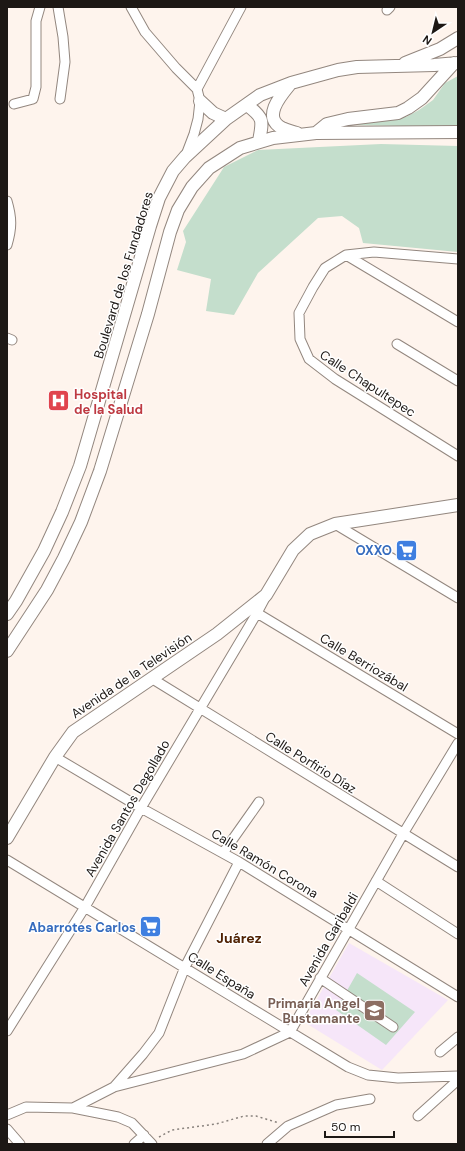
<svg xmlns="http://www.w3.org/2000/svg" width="465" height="1151" viewBox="0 0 465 1151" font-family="'DM Sans',sans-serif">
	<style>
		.education { fill: #f6e6f9 }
		.green { fill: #c4decc }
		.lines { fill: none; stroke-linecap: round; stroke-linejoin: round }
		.minor-casing { stroke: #93877f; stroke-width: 11 }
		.major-casing { stroke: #93877f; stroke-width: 14 }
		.path { stroke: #89827d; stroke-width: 1.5; stroke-dasharray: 2 3; stroke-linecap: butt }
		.minor { stroke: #fff; stroke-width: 9 }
		.major { stroke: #fff; stroke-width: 12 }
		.labels { text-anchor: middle; stroke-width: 3; stroke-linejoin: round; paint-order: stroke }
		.street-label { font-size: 13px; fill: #1d1815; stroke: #fff }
		.health-label { font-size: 13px; font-weight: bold; fill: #be3a42; stroke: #fff; text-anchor: start }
		.shop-label { font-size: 13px; font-weight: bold; fill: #366cbe; stroke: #fff; text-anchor: end }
		.education-label { font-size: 13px; font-weight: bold; fill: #785e54; stroke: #fff; text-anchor: end }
		.neighbourhood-label { font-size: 14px; font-weight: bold; fill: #502203; stroke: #fff }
	</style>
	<rect width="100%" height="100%" fill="#fef4ed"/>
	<path class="education" d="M349,943L448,1000L382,1070L304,1022Z"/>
	<path class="green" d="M458,76V127L347,125L392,120L398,113L406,117L419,110L433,100L445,83Z
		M381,144L458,146V252L363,243L359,228L342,216L318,218L258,273L234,315L206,311L211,279L177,270L186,242L183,231L224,167L258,150Z
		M357,973L415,1012L386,1045L336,1010Z"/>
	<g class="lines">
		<defs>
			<path id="minor" d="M58,7L63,37L65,62L60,99
				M131,7L145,32L176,68L197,89L200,101L198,119L194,134L186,155
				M387,10L390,7
				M197,89L241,7
				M14,104L33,99L36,87V21L40,7
				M7,201C12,218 12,228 7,245
				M346,255L458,322
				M458,259L374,252L346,255L325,268L313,287L299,313L300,339L309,359L335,379L458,456
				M7,338L12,340
				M397,344L458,381
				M335,524L458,598
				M257,613L458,734
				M151,678L458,867
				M55,757L141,808L239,862L458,997
				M223,853L259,802
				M7,860L348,1067L368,1075L398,1078L458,1076
				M376,881L458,934
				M320,978L393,1027
				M7,1031L85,907L141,808L257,613L265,598
				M440,1052L458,1037
				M114,1087L143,1054L159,1033L185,967L239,862
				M73,1108L114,1087L243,1054L290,1032L403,834L458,743
				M7,1115L26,1107L73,1108L118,1117L132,1123L152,1144
				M418,1116L458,1080
				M7,1129L20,1144
				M134,1144L144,1135
				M267,1144L288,1126L336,1105L370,1099"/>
			<path id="major" d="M405,63L440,49L458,38
				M291,83C282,94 261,117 282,128C287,130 292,132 297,133
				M200,101L213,113L226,119
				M247,105C264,118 263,120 259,141
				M316,133L327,124L348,119L398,113L408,108L422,98L454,63
				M7,614L16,601L44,551L62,512L80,466L150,226L159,198L173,171L185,157L226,119L260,95L291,83L338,70L357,67L434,65L458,63
				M7,651L47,590L64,558L81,522L100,471L148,314L170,232L178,210L192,187L209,168L240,148L273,138L316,133L458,132
				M7,838L55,757L73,732L217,634L266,595L293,550L310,534L335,524L458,505"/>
		</defs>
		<use href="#minor" class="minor-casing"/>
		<use href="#major" class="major-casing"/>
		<path class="path" d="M159,1137L172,1130L216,1124L244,1116H256L279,1123"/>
		<use href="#minor" class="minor"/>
		<use href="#major" class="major"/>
	</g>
	<defs>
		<symbol id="hospital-square" viewBox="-11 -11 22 22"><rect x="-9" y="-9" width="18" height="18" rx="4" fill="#e0444e" stroke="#fff"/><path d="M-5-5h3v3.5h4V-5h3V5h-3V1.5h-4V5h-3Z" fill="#fff"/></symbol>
		<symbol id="supermarket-square" viewBox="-11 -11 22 22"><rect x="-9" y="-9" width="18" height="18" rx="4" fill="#3f7fe0" stroke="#fff"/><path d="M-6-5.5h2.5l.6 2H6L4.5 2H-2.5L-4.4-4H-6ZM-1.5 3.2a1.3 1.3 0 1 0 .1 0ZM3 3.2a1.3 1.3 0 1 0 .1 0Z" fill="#fff"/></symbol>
		<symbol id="school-square" viewBox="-11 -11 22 22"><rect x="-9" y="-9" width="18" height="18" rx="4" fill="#8d6e63" stroke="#fff"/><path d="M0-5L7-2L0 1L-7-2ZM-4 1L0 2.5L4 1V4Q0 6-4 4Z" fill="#fff"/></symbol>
	</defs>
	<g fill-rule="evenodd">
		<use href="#hospital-square" x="46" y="388" width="25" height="25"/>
		<use href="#supermarket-square" x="394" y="538" width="25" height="25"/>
		<use href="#supermarket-square" x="138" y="914" width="25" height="25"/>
		<use href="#school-square" x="362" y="998" width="25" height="25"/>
	</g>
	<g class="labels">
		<g class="street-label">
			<text transform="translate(123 275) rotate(-73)" y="5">Boulevard de los Fundadores</text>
			<text transform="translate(368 383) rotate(33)" y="5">Calle Chapultepec</text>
			<text transform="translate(364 662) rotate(31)" y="5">Calle Berriozábal</text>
			<text transform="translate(131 675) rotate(-34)" y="5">Avenida de la Televisión</text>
			<text transform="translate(311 762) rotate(32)" y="5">Calle Porfirio Díaz</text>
			<text transform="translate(127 808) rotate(-60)" y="5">Avenida Santos Degollado</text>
			<text transform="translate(265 863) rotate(31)" y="5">Calle Ramón Corona</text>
			<text transform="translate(328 939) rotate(-60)" y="5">Avenida Garibaldi</text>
			<text transform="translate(222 975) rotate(32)" y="5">Calle España</text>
		</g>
		<g class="health-label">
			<text x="74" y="399">Hospital<tspan x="74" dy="15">de la Salud</tspan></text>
		</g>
		<g class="shop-label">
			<text x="392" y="555">OXXO</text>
			<text x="136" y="932">Abarrotes Carlos</text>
		</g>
		<g class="education-label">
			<text x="360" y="1008">Primaria Angel<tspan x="360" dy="15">Bustamante</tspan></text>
		</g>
		<g class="neighbourhood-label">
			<text x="239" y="943">Juárez</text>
		</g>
	</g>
	<rect width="465" height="1151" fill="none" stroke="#1d1815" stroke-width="16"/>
	<g transform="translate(433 32) rotate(215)" stroke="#ffffff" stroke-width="3" paint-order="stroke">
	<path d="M0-3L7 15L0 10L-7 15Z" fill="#1d1815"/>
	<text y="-6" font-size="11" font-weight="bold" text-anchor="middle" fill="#1d1815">N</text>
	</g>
	<path d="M325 1131v6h69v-6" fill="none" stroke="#1d1815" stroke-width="2"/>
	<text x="331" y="1131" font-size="12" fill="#1d1815" stroke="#ffffff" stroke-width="3" paint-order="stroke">50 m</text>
</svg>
